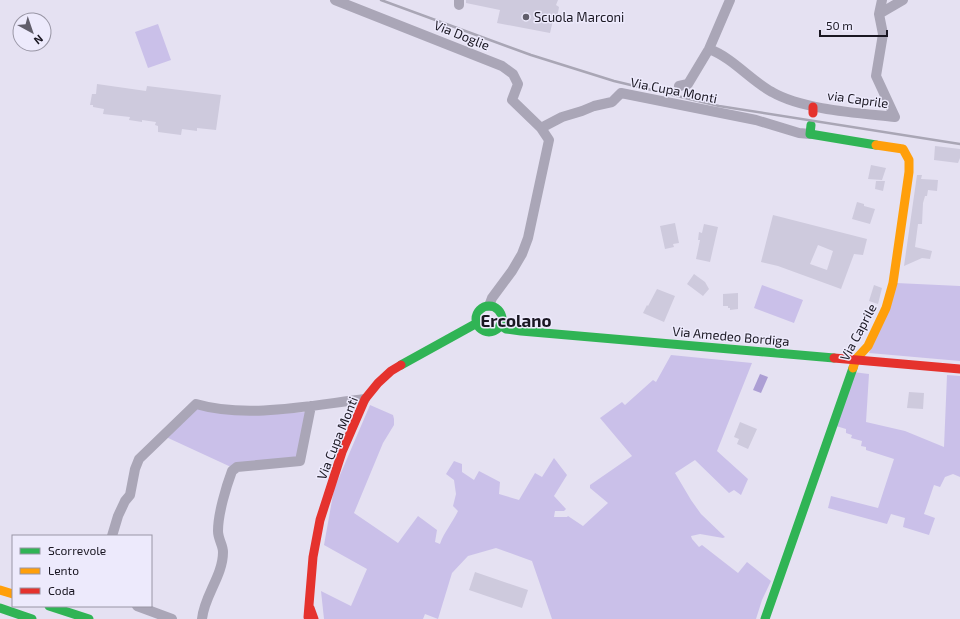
<svg xmlns="http://www.w3.org/2000/svg" width="960" height="619" viewBox="0 0 960 619" font-family="'Exo 2',sans-serif">
	<style>
		.green { fill: #cac0e9 }
		.water { fill: #ac9ed4 }
		.building { fill: #cecadd; fill-rule: evenodd }
		.lines { fill: none; stroke-linecap: round; stroke-linejoin: round }
		.street { stroke: #aaa6b7; stroke-width: 10 }
		.fast { stroke: #30b455; stroke-width: 9 }
		.slow { stroke: #ff9f0a; stroke-width: 9 }
		.jam { stroke: #e5322d; stroke-width: 9 }
		.rail { stroke: #a9a6b5; stroke-width: 2.5 }
		.poi-dot { fill: #615e6b; stroke: #edeafc; stroke-width: 1.5 }
		.labels { text-anchor: middle; stroke-width: 3; stroke-linejoin: round; paint-order: stroke }
		.poi-label { font-size: 13px; fill: #1a1722; stroke: #edeafc; text-anchor: start }
		.street-label { font-size: 13px; fill: #1a1722; stroke: #edeafc }
		.district-label { font-size: 17px; font-weight: bold; fill: #1a1722; stroke: #edeafc }
	</style>
	<rect width="100%" height="100%" fill="#e5e1f2"/>
	<path class="green" d="M158,24L171,60L148,68L135,32Z
		M896,283L960,286V361L869,353Z
		M762,285L803,300L794,323L754,308Z
		M671,355L752,363L717,451L748,479L741,495L734,490L729,493L695,460L675,473L691,500L701,514L725,537L723,538L700,534L691,536L692,539L699,547L702,545L738,573L747,562L771,581L762,600L756,619H552L532,561L496,548L468,556L452,573L438,619L425,614L423,619H324L321,591L351,606L367,569L324,545L334,489L370,405L393,415L394,419V425L383,443L354,513L398,543L418,516L437,530L435,542L440,544C444,532 453,522 458,511L453,506L456,494L454,480L446,474L454,461L462,464V472L474,480L479,471L500,482L499,494L519,500L535,473L542,477L554,458L567,475L554,496L566,509L564,511H555L554,517H567L568,516L583,526L608,503L590,488V485L632,456L600,418L622,402L625,405L653,380L656,382Z
		M853,372L869,374L866,422L905,431L944,447L947,375L960,376V477L953,474L945,477L940,487L934,485L924,514L935,518L929,535L903,527L905,518L891,514L887,524L828,508L831,496L878,508L894,459L866,450V447L861,446L862,441L851,438L852,435L846,433V429L836,426Z
		M195,408L244,414L307,412L297,457L231,467L166,437Z"/>
	<path class="water" d="M760,374L768,377L761,393L753,390Z"/>
	<path class="building" d="M466,0H558L556,5L559,7L557,18L554,16L550,33L497,23L500,10L466,3Z
		M97,84L146,91L147,86L221,95L216,130L197,128V131L182,129L181,135L158,132V126L155,125L156,122L142,120V122L129,120L130,117L103,114L104,109L93,107V105H90L92,94H96Z
		M935,146L960,149V158L958,163L934,160Z
		M871,165L886,168L882,180L868,179Z
		M917,175H922L921,179L938,180L937,191L928,190L927,196H925L923,203L922,224H918L915,247L932,251L930,259L922,258L904,266Z
		M876,181H885L883,191L875,189Z
		M857,202L864,204V206L875,209L870,224L852,219Z
		M773,215L867,239L863,255L854,254L841,289L778,266L761,262ZM818,245L833,251L827,270L810,264Z
		M675,223L679,243L673,244L674,247L665,249L660,226Z
		M704,224L718,227L710,262L696,259L700,240H698L699,232L702,233Z
		M694,274L705,282L709,289L703,296L687,284Z
		M874,285L882,288L878,304L869,301Z
		M657,289L675,296L664,322L643,313L647,305L648,306Z
		M738,293V309L730,310V308H728V306H723V294Z
		M716,332L732,334L735,336L734,341L716,339Z
		M909,392L924,393L923,409L907,408Z
		M740,422L757,429L748,449L737,444L739,439L734,437Z
		M475,572L528,590L522,608L469,590Z"/>
	<g class="lines">
		<path class="street" d="M335,0L502,66L513,74L518,84L512,100L541,128L549,140L528,238L522,254L512,271L492,298L489,306
			M882,0L879,14L883,34L876,76L895,117
			M459,5V0
			M879,14L903,0
			M709,49C733,58 750,80 772,92C803,110 859,113 895,117
			M679,86L688,84L709,49L730,0
			M541,128L562,117L582,111L594,106L612,102L621,93L756,120L799,133L810,134
			M112,536L118,516L125,501L130,495L135,469L139,459L196,404C247,419 313,405 365,399
			M137,606L172,619
			M202,619C204,596 223,576 223,552C223,545 218,539 218,531C218,514 226,487 232,471L237,467L300,461L311,406"/>
		<path class="fast" d="M811,125L810,134L876,145
			M476 319a13 13 0 1 1 26 0a13 13 0 1 1-26 0Z
			M500,325L506,329L521,331L834,358
			M401,365L477,323
			M49,606L89,619
			M0,608L32,619
			M765,619L853,368"/>
		<path class="slow" d="M853,368L856,359L868,346L886,308L893,283L909,172V160L903,149L876,145
			M0,590L13,594"/>
		<path class="jam" d="M813,107V113
			M834,358L960,369
			M310,608L314,619
			M308,617L313,557L320,520L342,452L365,399L378,383L391,371L401,365"/>
		<path class="rail" d="M381,0L531,55L614,81L719,106L960,144"/>
	</g>
	<circle class="poi-dot" cx="526" cy="17" r="4"/>
	<g class="labels">
		<g class="poi-label">
			<text x="534" y="22">Scuola Marconi</text>
		</g>
		<g class="street-label">
			<text transform="translate(462 35) rotate(22)" y="5">Via Doglie</text>
			<text transform="translate(674 90) rotate(11)" y="5">Via Cupa Monti</text>
			<text transform="translate(858 99) rotate(8)" y="5">via Caprile</text>
			<text transform="translate(858 332) rotate(-62)" y="5">Via Caprile</text>
			<text transform="translate(731 336) rotate(5)" y="5">Via Amedeo Bordiga</text>
			<text transform="translate(337 438) rotate(-68)" y="5">Via Cupa Monti</text>
		</g>
		<g class="district-label">
			<text x="516" y="327">Ercolano</text>
		</g>
	</g>
	<rect x="12" y="535" width="140" height="72" fill="#edeafc" stroke="#9996a5"/>
	<rect x="20" y="548" width="20" height="6" fill="#30b455" stroke="#9996a5"/>
	<text x="48" y="555" font-size="12" fill="#1a1722">Scorrevole</text>
	<rect x="20" y="568" width="20" height="6" fill="#ff9f0a" stroke="#9996a5"/>
	<text x="48" y="575" font-size="12" fill="#1a1722">Lento</text>
	<rect x="20" y="588" width="20" height="6" fill="#e5322d" stroke="#9996a5"/>
	<text x="48" y="595" font-size="12" fill="#1a1722">Coda</text>
	<g transform="translate(32 32) rotate(140)"><circle r="19" fill="#edeafc" stroke="#9996a5"/>
	<path d="M0-3L7 15L0 10L-7 15Z" fill="#615e6b"/>
	<text y="-6" font-size="11" font-weight="bold" text-anchor="middle" fill="#1a1722">N</text>
	</g>
	<path d="M820 30v6h67v-6" fill="none" stroke="#1a1722" stroke-width="2"/>
	<text x="826" y="30" font-size="12" fill="#1a1722" stroke="#edeafc" stroke-width="3" paint-order="stroke">50 m</text>
</svg>
